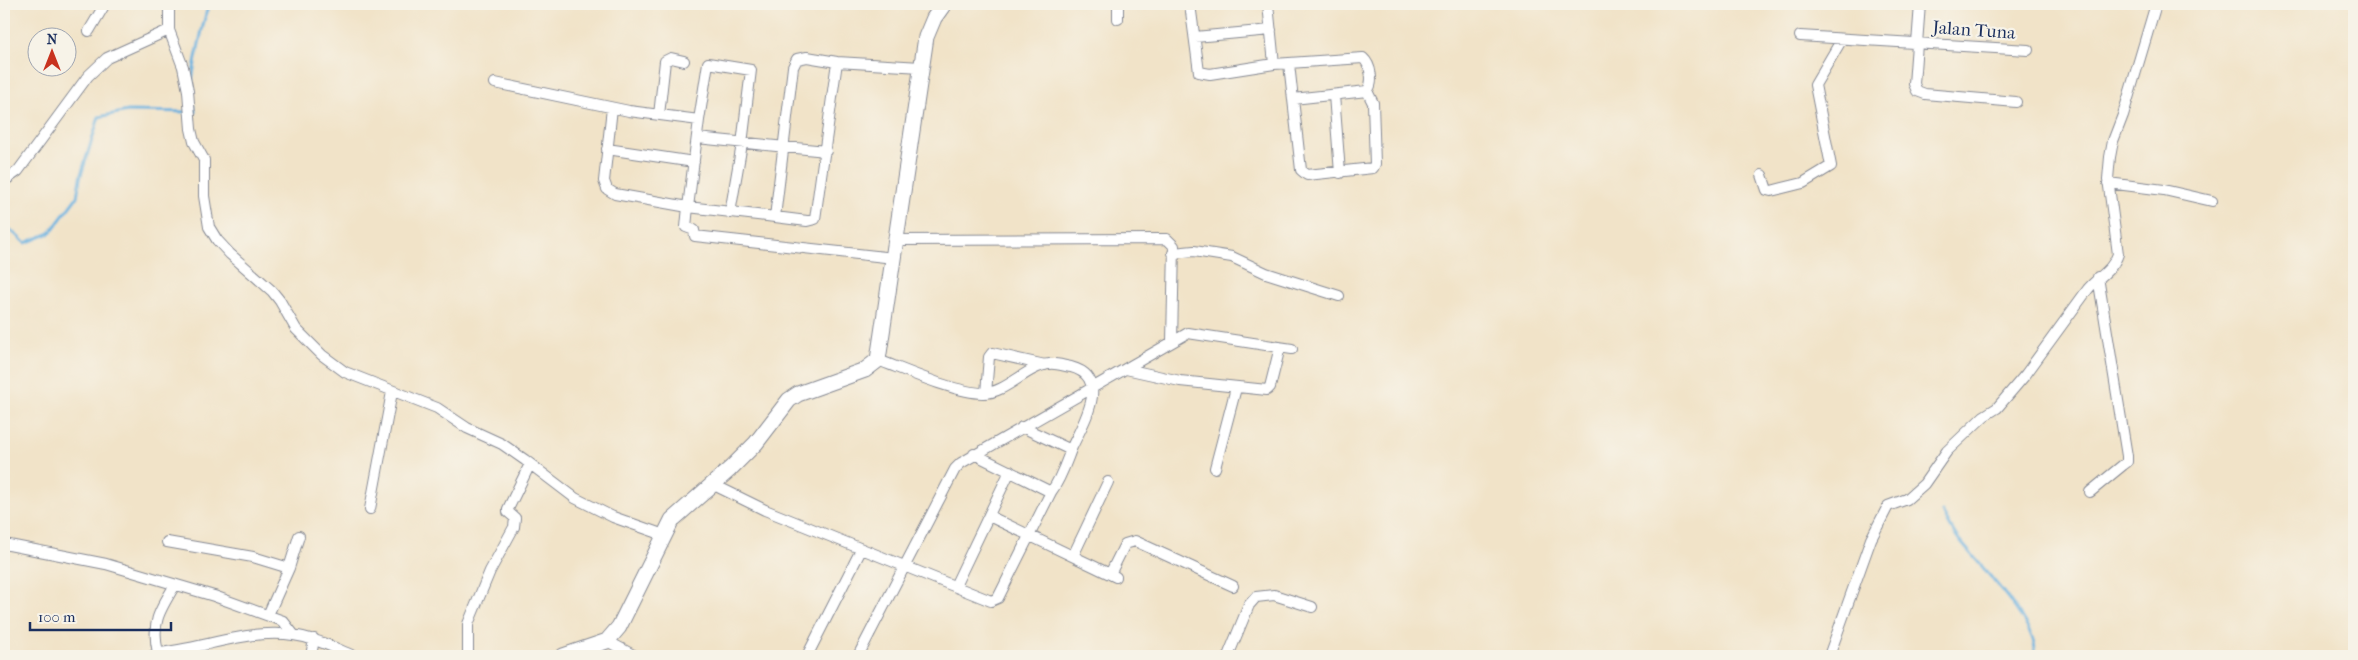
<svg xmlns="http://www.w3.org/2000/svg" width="2358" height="660" viewBox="0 0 2358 660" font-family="'IM FELL French Canon',serif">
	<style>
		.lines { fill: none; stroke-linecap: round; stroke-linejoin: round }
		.stream { stroke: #67b0df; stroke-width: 3 }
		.street-casing { stroke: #868993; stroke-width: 12 }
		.secondary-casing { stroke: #868993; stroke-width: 17 }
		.street { stroke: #fff; stroke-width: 10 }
		.secondary { stroke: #fff; stroke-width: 15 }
		.labels { text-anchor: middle; stroke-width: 4.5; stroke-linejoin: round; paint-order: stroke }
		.street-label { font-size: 18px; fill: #1b2f5e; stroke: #f7f3e8 }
	</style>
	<rect width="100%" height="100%" fill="#f7f3e8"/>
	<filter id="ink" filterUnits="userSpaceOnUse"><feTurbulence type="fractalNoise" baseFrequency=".02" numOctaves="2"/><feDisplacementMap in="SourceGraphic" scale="10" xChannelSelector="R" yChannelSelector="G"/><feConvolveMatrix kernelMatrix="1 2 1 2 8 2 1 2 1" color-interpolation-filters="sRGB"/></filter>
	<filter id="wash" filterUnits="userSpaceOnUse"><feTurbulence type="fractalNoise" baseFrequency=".0096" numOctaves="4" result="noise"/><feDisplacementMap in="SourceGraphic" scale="20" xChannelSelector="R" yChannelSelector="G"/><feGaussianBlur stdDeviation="1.12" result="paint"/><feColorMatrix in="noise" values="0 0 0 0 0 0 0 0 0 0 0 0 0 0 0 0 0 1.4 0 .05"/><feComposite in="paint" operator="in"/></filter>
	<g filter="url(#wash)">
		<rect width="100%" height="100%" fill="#f1e3c8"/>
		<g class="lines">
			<path class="stream" d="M192,85C191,77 206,10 209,4
				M4,224L25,243L50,233L77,197L80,178L99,117L128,111L195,112L194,106
				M1942,512C1948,521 1953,533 1960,541C1976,561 2044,631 2034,656"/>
		</g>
	</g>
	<g filter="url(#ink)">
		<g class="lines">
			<defs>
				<path id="street" d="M169,4V30L183,67L188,91L191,129L194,142L204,160V196L209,227L217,240L230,254L272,291L280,301L296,329L322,355L345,372L437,408L467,428L502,444L525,460L575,498L613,517L664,535
					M1190,4L1199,72L1210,74L1274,64
					M1268,4L1274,64L1363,58C1371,65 1374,83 1367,91
					M1920,4L1914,84L1917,91L1925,94L2016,102
					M1118,19V4
					M89,31L105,4
					M1800,36L2028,50
					M1195,37L1271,30
					M1289,64L1301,170L1307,175L1373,168L1375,164L1373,103L1367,91
					M495,83L629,111L699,120L688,207L775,217L793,67L797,59L807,57L837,62L921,67
					M1334,95L1340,173
					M1293,99L1367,91
					M612,108L604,181L607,189L615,194L688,207L686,227L694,230L695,236L894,258
					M659,115L665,61L671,58L684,61
					M699,120L708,63L751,70L742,144L730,213
					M697,138L826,151
					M607,149L694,162
					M1762,175L1767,190L1771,191L1803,183L1831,166L1815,85L1842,39
					M4,181L18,171L88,76L107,58L169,30
					M2108,183L2164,190L2212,201
					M775,217L807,221L815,219L837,62
					M897,240L1167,239L1174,246L1172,342
					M1173,253L1194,251L1232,257L1266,273L1339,296
					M878,360C905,370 956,393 983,393C1005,394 1027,366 1049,364C1056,363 1064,366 1071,367C1112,378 1083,423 1072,447C1066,462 1061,479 1051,492
					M1126,369L1180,381L1267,390L1270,387L1280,347
					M986,393L989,357L992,353L1045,365
					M1022,427L1071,450
					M1215,468L1236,388
					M712,484L765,510L991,601L998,598L1051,492L974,454
					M2090,492L2123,465L2127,462V456L2098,277
					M370,509L392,392
					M989,516L1116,577
					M167,542L253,557L289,568
					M4,544L106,564L214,596L283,621L294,635
					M1073,556L1108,482
					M1110,574L1125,544L1135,541L1233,586
					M955,586L1010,471
					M268,615L289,568L299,536
					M607,641L635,656
					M158,653C151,623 159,611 175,585
					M152,656L158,653C210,648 262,622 314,640C328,644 341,651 354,656
					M311,656L314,639
					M468,656V624L490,571L514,527L515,518L508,512V509L530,464
					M807,656L861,550
					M858,656L955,469L961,463L1188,333L1292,349
					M1228,656L1249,605L1256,597L1274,595L1312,607
					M1829,656L1871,539L1888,506L1907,499L1924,484L1947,451L1984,416L1997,408L2026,374L2088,289C2099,276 2113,270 2118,254L2108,179L2110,157L2113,141L2123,115L2156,4"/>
				<path id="secondary" d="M563,656L607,641L619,627L672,520L730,469L756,443L789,400L798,394L865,370L878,360L926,37L934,18L944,4"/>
			</defs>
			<use href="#street" class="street-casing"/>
			<use href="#secondary" class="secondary-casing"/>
			<use href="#street" class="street"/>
			<use href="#secondary" class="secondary"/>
		</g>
	</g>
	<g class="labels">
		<g class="street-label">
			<text transform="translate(1974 30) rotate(4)" y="6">Jalan Tuna</text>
		</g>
	</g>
	<rect width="2358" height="660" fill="none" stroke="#f7f3e8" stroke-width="20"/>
	<g transform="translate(52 52)"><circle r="24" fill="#f7f3e8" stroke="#9fa5b1"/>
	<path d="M0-4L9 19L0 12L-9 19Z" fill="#c8321e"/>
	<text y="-8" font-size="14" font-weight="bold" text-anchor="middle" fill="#1b2f5e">N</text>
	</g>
	<path d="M30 622v8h141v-8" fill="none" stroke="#1b2f5e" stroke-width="2.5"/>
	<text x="38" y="622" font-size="15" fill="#1b2f5e" stroke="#f7f3e8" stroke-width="4" paint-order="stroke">100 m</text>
</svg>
